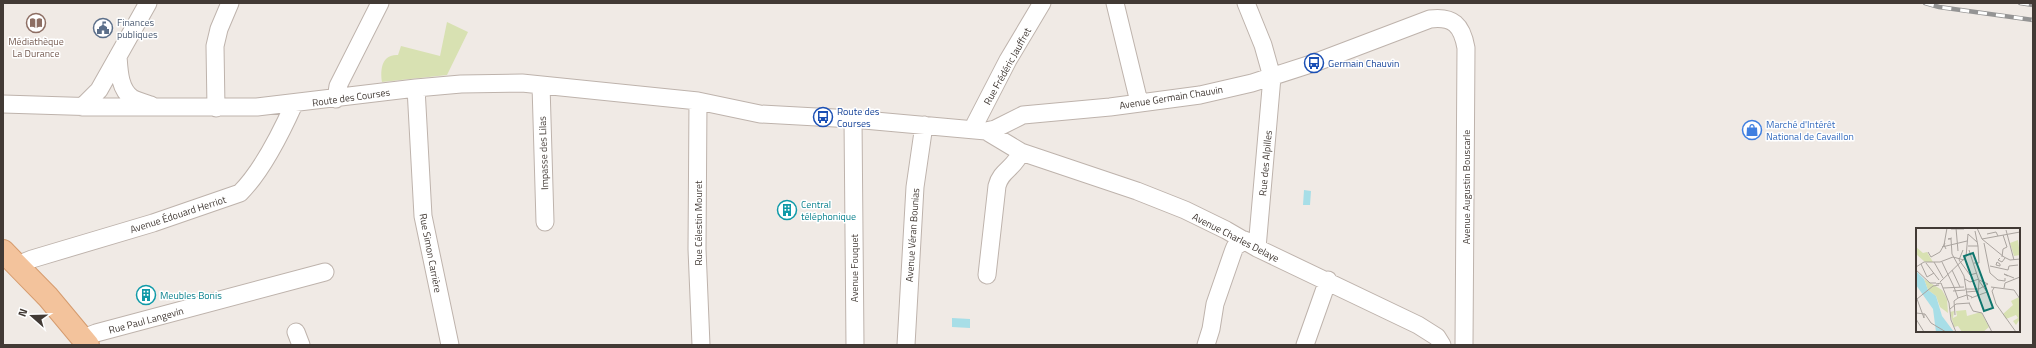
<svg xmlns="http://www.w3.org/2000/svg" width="2036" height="348" viewBox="0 0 2036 348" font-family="'Titillium Web',sans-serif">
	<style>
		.green { fill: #d8e1b2 }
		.water { fill: #a7dee7 }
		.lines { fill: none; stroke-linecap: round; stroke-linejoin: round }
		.minor-casing { stroke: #beb3ac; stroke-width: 19 }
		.major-casing { stroke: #d59b6e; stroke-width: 24 }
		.minor { stroke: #fff; stroke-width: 17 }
		.major { stroke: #f3c39c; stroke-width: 22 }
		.rail-casing { stroke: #949494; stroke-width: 4.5 }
		.rail { stroke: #fff; stroke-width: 3; stroke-dasharray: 9; stroke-linecap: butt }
		.labels { text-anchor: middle; stroke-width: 3; stroke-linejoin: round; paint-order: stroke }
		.service-label { font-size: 10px; fill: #4e5e75; stroke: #fff; text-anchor: start }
		.education-label { font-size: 10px; fill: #785e54; stroke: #fff }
		.transit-label { font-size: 10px; fill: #164399; stroke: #fff; text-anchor: start }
		.street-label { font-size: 10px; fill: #423a35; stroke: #fff }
		.shop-label { font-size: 10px; fill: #366cbe; stroke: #fff; text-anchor: start }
		.culture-label { font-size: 10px; fill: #0d838f; stroke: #fff; text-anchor: start }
		.inset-road { fill: none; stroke: #aaa49f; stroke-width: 1 }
		.view { fill: #0f766e; fill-opacity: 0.15; stroke: #0f766e; stroke-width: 2 }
		.inset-edge { fill: none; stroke: #423a35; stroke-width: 2 }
	</style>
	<rect width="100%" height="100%" fill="#f0eae5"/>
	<path class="green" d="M447,22L468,32L447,75L382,82C380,69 382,54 398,55L401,46L440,56Z"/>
	<path class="water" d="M1304,190L1311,191L1310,205H1303Z
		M952,318L970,319V328L952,327Z"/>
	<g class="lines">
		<defs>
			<path id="minor" d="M1115,3L1139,102
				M1246,3L1263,45L1272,77L1257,248
				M118,56C119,69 119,89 132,98C137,101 145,103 151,105
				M541,85L545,222
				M416,88L423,216L450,345
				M336,99L338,86L380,3
				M698,101L697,249L701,345
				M3,104L100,107H257L416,88L461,84L522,83L698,101L760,114L853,119L986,131L995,129L1023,115L1110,107L1200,95L1252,83L1314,63L1430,19C1453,16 1462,25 1466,48L1464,345
				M82,107L99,90L148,3
				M216,108L215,46L219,29L230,3
				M853,119L855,345
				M974,130L975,124L1008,60L1042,3
				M986,131L1021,152L1137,191L1185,210L1226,230L1257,248L1418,325L1437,337L1442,345
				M17,265L32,259L153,223L240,193C262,171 281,133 294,104
				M987,275L997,186C1001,170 1014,169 1021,152
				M296,332L301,345
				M83,338L96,333L325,272
				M906,345L915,187L924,125
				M1206,345L1211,329L1215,304L1233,252L1235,247L1245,240
				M1305,345L1328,280"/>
			<path id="major" d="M3,251L48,297L88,345"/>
		</defs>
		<use href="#minor" class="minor-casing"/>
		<use href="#major" class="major-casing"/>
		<use href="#minor" class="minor"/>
		<use href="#major" class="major"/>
		<defs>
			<path id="rail" d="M1925,3L1939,7L2033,20
				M2020,3L2033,5"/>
		</defs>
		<use href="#rail" class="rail-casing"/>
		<use href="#rail" class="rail"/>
	</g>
	<defs>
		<symbol id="library-ring" viewBox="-11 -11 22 22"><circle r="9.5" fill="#fff" stroke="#8d6e63" stroke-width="1.5"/><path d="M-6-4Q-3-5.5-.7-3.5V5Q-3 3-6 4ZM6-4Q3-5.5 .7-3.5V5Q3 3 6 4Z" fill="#8d6e63"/></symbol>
		<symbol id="civic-ring" viewBox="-11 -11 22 22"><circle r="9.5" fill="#fff" stroke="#5c6f8a" stroke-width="1.5"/><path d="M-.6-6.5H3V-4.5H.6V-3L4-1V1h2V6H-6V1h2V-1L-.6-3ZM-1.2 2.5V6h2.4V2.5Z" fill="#5c6f8a"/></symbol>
		<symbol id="bus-ring" viewBox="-11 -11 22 22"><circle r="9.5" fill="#fff" stroke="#1a4fb4" stroke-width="1.5"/><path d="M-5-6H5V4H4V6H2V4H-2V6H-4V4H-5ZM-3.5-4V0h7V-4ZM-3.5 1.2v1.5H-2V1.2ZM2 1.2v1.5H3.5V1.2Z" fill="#1a4fb4"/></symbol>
		<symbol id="shop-ring" viewBox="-11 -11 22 22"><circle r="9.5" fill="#fff" stroke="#3f7fe0" stroke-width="1.5"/><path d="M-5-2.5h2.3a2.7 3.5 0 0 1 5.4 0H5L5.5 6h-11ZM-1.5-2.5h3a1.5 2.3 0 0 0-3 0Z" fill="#3f7fe0"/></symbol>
		<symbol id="building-ring" viewBox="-11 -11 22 22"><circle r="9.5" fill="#fff" stroke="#0f9aa8" stroke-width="1.5"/><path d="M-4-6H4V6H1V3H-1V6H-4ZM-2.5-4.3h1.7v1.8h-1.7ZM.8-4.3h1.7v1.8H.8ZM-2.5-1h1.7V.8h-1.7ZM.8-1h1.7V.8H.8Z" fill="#0f9aa8"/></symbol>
	</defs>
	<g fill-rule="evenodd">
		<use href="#library-ring" x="25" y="12" width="22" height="22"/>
		<use href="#civic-ring" x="92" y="17" width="22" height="22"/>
		<use href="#bus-ring" x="1303" y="52" width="22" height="22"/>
		<use href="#bus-ring" x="812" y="106" width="22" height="22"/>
		<use href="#shop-ring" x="1741" y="119" width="22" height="22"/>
		<use href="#building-ring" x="776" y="199" width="22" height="22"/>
		<use href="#building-ring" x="135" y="284" width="22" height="22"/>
	</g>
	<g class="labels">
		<g class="service-label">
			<text x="117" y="26">Finances<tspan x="117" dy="12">publiques</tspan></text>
		</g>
		<g class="education-label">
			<text x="36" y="45">Médiathèque<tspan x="36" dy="12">La Durance</tspan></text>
		</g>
		<g class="transit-label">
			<text x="1328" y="67">Germain Chauvin</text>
			<text x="837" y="115">Route des<tspan x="837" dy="12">Courses</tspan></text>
		</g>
		<g class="street-label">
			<text transform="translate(1007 66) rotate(-61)" y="4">Rue Frédéric Jauffret</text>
			<text transform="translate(351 97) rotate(-8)" y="4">Route des Courses</text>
			<text transform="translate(1171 97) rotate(-9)" y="4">Avenue Germain Chauvin</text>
			<text transform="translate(543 153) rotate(-92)" y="4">Impasse des Lilas</text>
			<text transform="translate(1265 163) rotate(-85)" y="4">Rue des Alpilles</text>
			<text transform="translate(1466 187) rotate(-90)" y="4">Avenue Augustin Bouscarle</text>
			<text transform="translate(178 214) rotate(-18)" y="4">Avenue Édouard Herriot</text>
			<text transform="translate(698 223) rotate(-90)" y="4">Rue Célestin Mouret</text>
			<text transform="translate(912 235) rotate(-86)" y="4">Avenue Véran Bounias</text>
			<text transform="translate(1236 237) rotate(27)" y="4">Avenue Charles Delaye</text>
			<text transform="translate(431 253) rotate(79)" y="4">Rue Simon Carrière</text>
			<text transform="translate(854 268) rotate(-90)" y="4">Avenue Fouquet</text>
			<text transform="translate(146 320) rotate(-15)" y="4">Rue Paul Langevin</text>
		</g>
		<g class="shop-label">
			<text x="1766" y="128">Marché d'Intérêt<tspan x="1766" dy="12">National de Cavaillon</tspan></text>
		</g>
		<g class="culture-label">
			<text x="801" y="208">Central<tspan x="801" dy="12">téléphonique</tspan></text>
			<text x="160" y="299">Meubles Bonis</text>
		</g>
	</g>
	<g transform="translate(1916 228)">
		<rect width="104" height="104" fill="#f0eae5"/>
		<path d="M102,12L104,27L98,28L94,15ZM0,19L7,25L11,24L17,34H9L0,26ZM8,51L26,62L31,71L32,85L24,79L20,68L12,62ZM103,69L104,91L100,97L97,93L102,90L100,87L90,91L87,86L97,77L95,73ZM50,82L51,88L65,84L73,99L67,104H46L42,98L38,99L34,84L38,83L37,90L41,88L40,83Z" fill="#d8e1b2"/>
		<path d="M0,43L8,51L12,62L20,68L26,88L38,104H20L17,81L0,57Z" fill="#a7dee7"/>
		<path class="inset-road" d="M40,0L42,23M61,0L66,11M35,1H48M90,2L98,32M52,6L61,14M71,6L80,4L82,8M36,10L32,11H35L36,26L48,48L51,67L56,69M66,11L104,4M66,11L88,29L94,32L104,31M68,15L74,45L82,52L89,53V50M52,18H62L59,3M26,19L51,13M30,21L28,17L31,0M47,22L43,32L54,47L61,45M53,22L63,53L71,64L55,70M12,24L15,29L24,24L29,15M86,29L87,21L91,19L87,7M84,30L82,32L86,34L89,30M18,34L27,50M26,34L38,59M81,34L84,36V38L80,37ZM10,35L23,52M58,35H63L62,18M5,36L11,49L18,45M74,38L92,42M0,39L8,34H24L37,29L48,32M0,42L14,55H20M36,42L44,59M92,42L93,38L102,37M92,48L88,46L98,50M49,51L54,54L63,51M24,54L50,29L52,6M20,56L25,55L33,75L35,92L40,104M38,59L42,70L38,73L39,87M75,59L98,62L104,71M27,60L48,59M78,60L76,63L80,76L100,104M88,60L89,55L104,49M49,61H63M63,61L72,56L63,52M37,63L49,62M50,64L62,63M62,68L63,53M42,70L51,67L52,72M53,75L57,83L66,85L76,104M34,81L40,76L54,75M0,85L9,86L15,95L30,104M8,86V90L1,71L17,58L23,57M0,91L8,104"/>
		<path class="view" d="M57,25L77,80L68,83L48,28Z"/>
		<rect width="104" height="104" class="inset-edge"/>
	</g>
	<rect width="2036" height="348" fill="none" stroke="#423a35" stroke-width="8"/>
	<g transform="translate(32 316) rotate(290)" stroke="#ffffff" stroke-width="3" paint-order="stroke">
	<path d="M0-3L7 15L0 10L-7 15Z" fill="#423a35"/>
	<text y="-6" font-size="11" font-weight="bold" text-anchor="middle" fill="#423a35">N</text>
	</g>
</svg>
